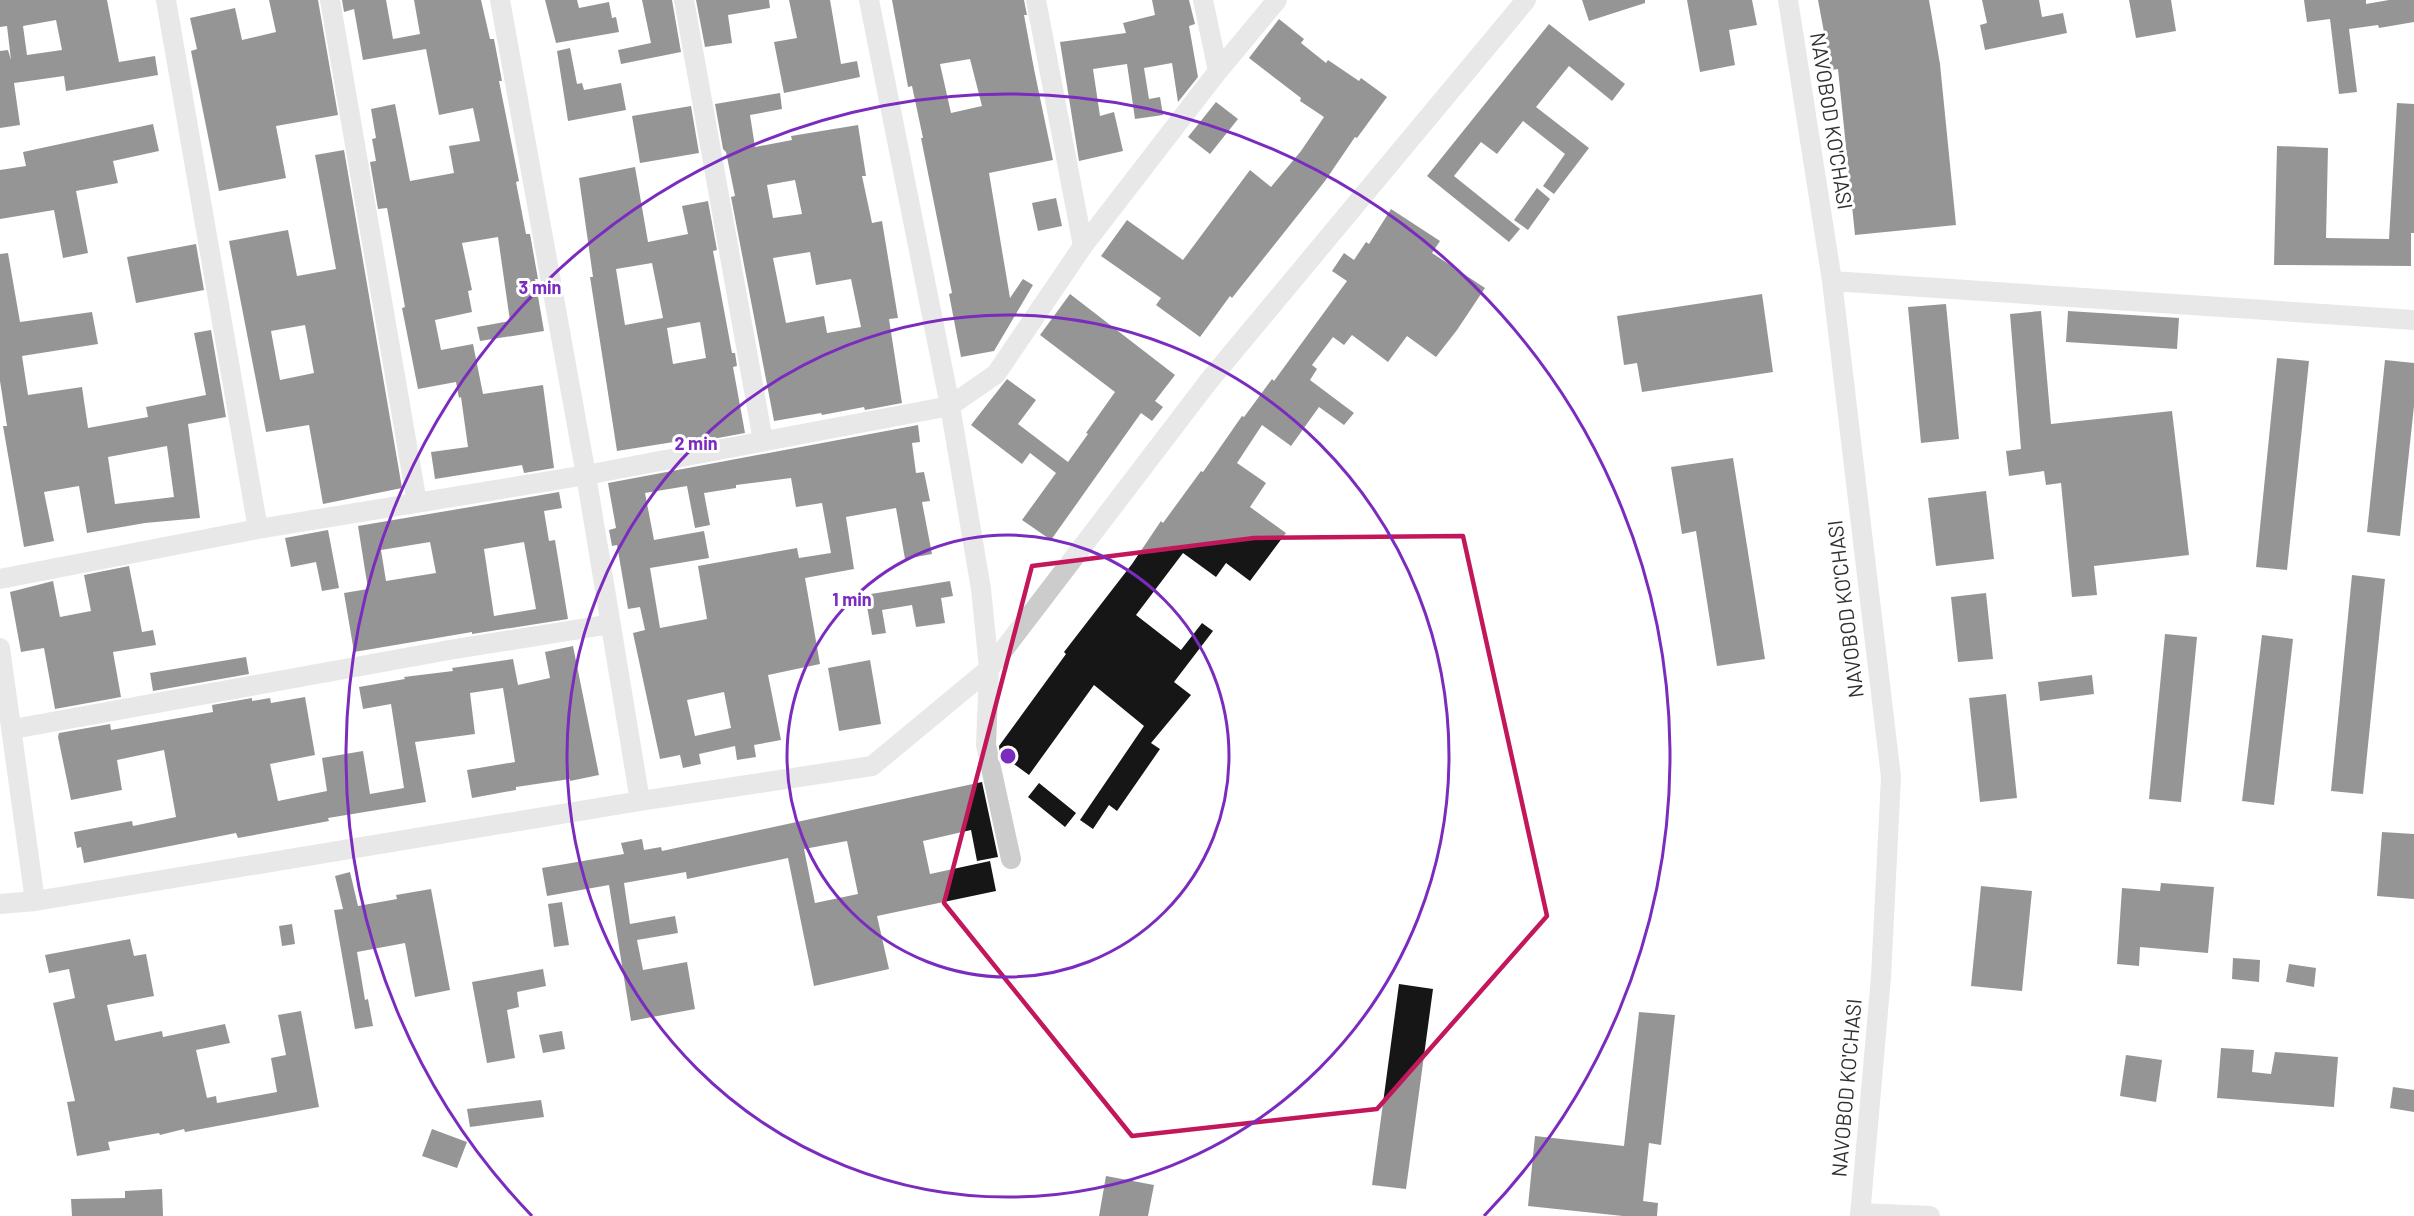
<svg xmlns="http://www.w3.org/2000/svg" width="2414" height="1216" viewBox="0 0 2414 1216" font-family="Barlow,sans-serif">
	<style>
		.building { fill: #161616; fill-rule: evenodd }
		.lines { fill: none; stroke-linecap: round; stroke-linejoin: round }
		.minor { stroke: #ccc; stroke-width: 20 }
		.marked { fill: none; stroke: #c2185b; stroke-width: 4.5; stroke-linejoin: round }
		.ring { fill: none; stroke: #7b2cbf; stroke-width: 3 }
		.labels { text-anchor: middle; stroke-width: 6; stroke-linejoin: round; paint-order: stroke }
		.street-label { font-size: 21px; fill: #2f2f2f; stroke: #fff }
		.centre { fill: #7b2cbf; stroke: #fff; stroke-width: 3 }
		.ring-label { font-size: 18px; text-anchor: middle; font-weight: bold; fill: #7b2cbf; stroke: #fff; stroke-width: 6; stroke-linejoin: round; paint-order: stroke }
	</style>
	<rect width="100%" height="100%" fill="#fff"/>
	<path class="building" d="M0,0H107L119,62L155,56L158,75L66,91L64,76L14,83L20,125L0,128V51L8,50L11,60L7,26L0,27ZM56,20L62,50L27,55L23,26Z
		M269,0H318L338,115L276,126L286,178L219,191L191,51L197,49L190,18L235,8L242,40L276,32Z
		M342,0H386L393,39L420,34L414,0H481L490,39H494L502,81H499L519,181L516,182L526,234H530L538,279H535L544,331L480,341L477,327L510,321L498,237L462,243L472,290L468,291L472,312L435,320L441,350L473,344L483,394L543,385L554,468L524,473L522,465L435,479L431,452L468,447L461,397L459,398L456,382L418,389L402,308L405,307L387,208L378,209L370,162L376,161L372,139L376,138L371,109L395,104L410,181L454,173L449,146L480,141L473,108L439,115L426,49L363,60L354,9L344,12Z
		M545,0H577L579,8L609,2L612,18L616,17L619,32L556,43Z
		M642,0H672L681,52L621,64L618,50L651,43Z
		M696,0H769L770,8L728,15L732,43L705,47Z
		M789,0H830L841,64L857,61L860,77L784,93L774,42L797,38Z
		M892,0H1024L1027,15H1024L1034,69L1053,160L989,173L1010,298L1023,279L1033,285L994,351L961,357L949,294L952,293L921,138H923L912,86L908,87ZM970,59L982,106L951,113L940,64Z
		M1152,0H1189L1195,24L1189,26L1198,77L1178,102L1172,63L1144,68L1149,99L1160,97L1163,115L1135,119L1127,64L1093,69L1100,116L1114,112L1123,151L1079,161L1060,42L1126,33L1123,23L1155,15Z
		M1582,0H1645V3L1589,21Z
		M1687,0H1752L1757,25L1729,30L1735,65L1700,72Z
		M1818,0H1929L1940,64L1956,225L1855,235L1838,69L1831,70Z
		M1982,0H2039L2042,17L2063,13L2067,33L1985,50L1980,25L1987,23Z
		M2129,0H2171L2176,31L2136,38Z
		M2304,0H2366V4L2389,0H2414V22L2379,28L2378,25L2349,29L2357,92L2339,94L2330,19L2307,22Z
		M1279,19L1304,39L1301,43L1326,63L1328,60L1359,81L1361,78L1387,97L1357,138L1355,137L1325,181L1232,298L1230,296L1200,337L1156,305L1161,298L1101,256L1127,220L1183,260L1250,170L1271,187L1301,151L1324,117L1300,101L1301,98L1249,58Z
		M1549,24L1625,84L1612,101L1569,66L1536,107L1589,148L1554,194L1543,186L1565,154L1523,121L1497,154L1481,142L1454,176L1520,229L1509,242L1427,176Z
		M570,48L577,84L582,83L584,90L621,83L626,110L568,121L557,51Z
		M780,93L782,109L750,115L755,147L792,140L791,136L858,125L866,176H862L872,223L882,221L898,318L889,319L902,403L865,410L864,407L822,415L821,413L774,421L731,197L735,196L726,152L723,149L715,104ZM795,180L802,214L773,218L767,185ZM810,252L816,285L851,279L861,327L827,333L824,316L786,323L773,258Z
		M1216,102L1238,119L1210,154L1188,137Z
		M2397,103L2414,104V233H2411V266L2274,265L2277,146L2328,148L2326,238L2389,239Z
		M691,106L699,153L640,163L632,116Z
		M153,124L159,151L113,161L118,183L76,191L88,253L63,258L54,210L0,219V170L26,166L23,152Z
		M344,150L402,488L323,504L309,425L266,432L229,241L288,230L297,276L336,269L315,155ZM305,325L314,373L280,380L271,331Z
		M635,167L648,242L688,234L682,206L708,201L717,250L713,251L732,353H735L737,366L733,367L745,433L680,445V441L617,451L590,277H593L579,178ZM652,263L663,318L625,325L616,269ZM700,322L706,358L673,364L667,328Z
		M1537,188L1550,199L1528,230L1514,220Z
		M1056,198L1062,226L1038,231L1032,203Z
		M1391,209L1440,241L1432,253L1485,288L1457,330L1436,357L1407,336L1388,362L1352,335L1344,345L1333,337L1312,365L1317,369L1310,380L1354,413L1344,425L1319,407L1291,446L1262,425L1237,463L1266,483L1250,507L1286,533L1250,581L1226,563L1216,577L1183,553L1136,615L1181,650L1202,623L1213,631L1174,682L1191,695L1151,743L1160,749L1117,811L1109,805L1093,829L1080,820L1144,726L1094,685L1029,775L1000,754L999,746L1066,654L1064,652L1132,564L1161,521L1163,523L1201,471L1203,472L1242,416L1244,417L1272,379L1274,381L1347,281L1332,271L1344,253L1354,260L1366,242L1369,244Z
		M196,244L204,290L136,303L127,257Z
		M8,253L20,322L92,312L98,344L22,356L28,395L82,387L88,428L148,417L146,407L206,395L194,333L211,330L226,417L188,424L200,518L145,523L87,533L79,486L44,492L54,541L24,547L3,426H7L0,381V254ZM167,446L174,497L115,504L108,457Z
		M1070,294L1175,375L1155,401L1163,407L1152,421L1141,413L1051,540L1022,520L1056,473L1030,453L1022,464L971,425L1007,379L1036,400L1018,424L1068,462L1088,434L1086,433L1115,392L1040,335Z
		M1762,294L1773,372L1642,392L1637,363L1624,365L1617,316Z
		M1946,304L1959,439L1921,443L1908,307Z
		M2041,311L2051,424L2172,411L2189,555L2094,566L2097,595L2072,597L2061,483L2046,485L2044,471L2009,476L2006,451L2021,449L2010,314Z
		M2068,311L2179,318L2177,349L2066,342Z
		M2277,358L2309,361L2287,570L2256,567Z
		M2385,360L2414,363V406L2400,536L2367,532Z
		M918,425L920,442L912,443L916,473L924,472L930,501L922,502L932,554L905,559L896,508L846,517L854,569L805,578L820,664L768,675L781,740L754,745L756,757L737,760L735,746L699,754L701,764L683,768L680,755L660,759L633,633L645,630L640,607L628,609L617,545L612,546L609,530L616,528L608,483ZM791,478L796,507L822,503L831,553L799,558L797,548L698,566L707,619L660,628L650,568L709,558L704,531L654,540L645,493L687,486L695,528L710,525L704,493L736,488V485ZM724,692L731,728L695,736L687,700Z
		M1733,458L1765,659L1717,666L1696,531L1682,534L1671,467Z
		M1986,491L1994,559L1936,566L1928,498Z
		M559,492L562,508L544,511L549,541L555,540L568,619L472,634V632L354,652L344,593L368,589L358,526ZM430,542L436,573L386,581L381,550ZM524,542L536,609L494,616L484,549Z
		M328,530L339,588L322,591L316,562L291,567L285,538Z
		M129,566L142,632L153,630L156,645L113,652L121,697L55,709L44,648L21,652L10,592L53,581L60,617L91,611L84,575Z
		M2352,575L2385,579L2363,794L2331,791Z
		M950,581L953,596L941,598L945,623L916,627L912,605L882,610L886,633L872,635L865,595Z
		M1986,593L1993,659L1958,662L1951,597Z
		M2165,634L2197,637L2181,802L2149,799Z
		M2262,635L2293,639L2274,805L2242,801Z
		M573,646L599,775L570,781V779L516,787V790L472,798L467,770L515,762L503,688L470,693L475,734L415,742L426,802L328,818L329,821L238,838L236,833L84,863L81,847L77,848L74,832L132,821L133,826L176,817L164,750L117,760L122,790L71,800L58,737L59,733L110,724L111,730L156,722L213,712L212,705L252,698V701L270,698L271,703L305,697L315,755L270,764L278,801L327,791L322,758L363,751L370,794L404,788L391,704L363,709L359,687L405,679L404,677L453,671L452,668L513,659L518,685L550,678L545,652Z
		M246,657L249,674L153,691L150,673Z
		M870,660L881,724L839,731L828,668Z
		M2092,675L2094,694L2040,701L2038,682Z
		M2006,694L2017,798L1980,802L1969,698Z
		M982,782L998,857L977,861L971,830L923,841L930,874L990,861L996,891L877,916L889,969L814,986L788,858L687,879L686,872L624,883L630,924L675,916L678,933L637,940L643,970L687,962L695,1009L631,1021L609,885L547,896L542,868L624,854L621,843L642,839L644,850L661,847L662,851ZM847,841L858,894L815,903L804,849Z
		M1039,783L1076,813L1065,827L1028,797Z
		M2382,832L2414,834V899L2377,896Z
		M350,872L358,906L397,899L396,895L431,889L450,990L415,997L405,943L357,952L365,1000L368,999L373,1026L355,1029L334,910L343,909L335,876Z
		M2161,883L2214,887L2208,953L2140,947L2139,966L2117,964L2122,888L2160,891Z
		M1981,886L2032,891L2022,991L1971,986Z
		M562,902L569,945L554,947L548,904Z
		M292,924L295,944L282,946L279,926Z
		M130,939L134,956L146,954L154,996L107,1005L115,1041L162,1031L163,1037L225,1024L230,1043L196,1050L207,1098L216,1096L217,1103L277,1092L271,1058L286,1055L278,1015L301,1011L319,1107L185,1132L184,1129L160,1135L159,1133L108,1142L110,1150L77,1156L67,1102L75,1101L53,1003L75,998L69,969L49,973L45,955Z
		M2233,958L2260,960L2259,982L2232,979Z
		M2289,964L2316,968L2314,987L2286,982Z
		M543,969L546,986L517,992L519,1007L507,1010L515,1058L487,1063L472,982Z
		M1399,984L1433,989L1406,1189L1372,1185Z
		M1639,1012L1675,1015L1661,1145L1649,1143L1643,1201L1658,1203L1657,1216H1623L1528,1206L1535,1136L1624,1146Z
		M562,1031L565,1049L543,1053L539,1035Z
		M2221,1048L2254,1050L2252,1072L2271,1074L2275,1052L2338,1057L2334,1107L2217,1098Z
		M2126,1055L2162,1060L2156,1102L2120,1096Z
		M2393,1087L2414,1090V1112L2390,1108Z
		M541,1100L544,1117L470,1127L467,1109Z
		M432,1129L467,1142L457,1168L422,1156Z
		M1106,1176L1154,1185L1148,1216H1099Z
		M162,1189L163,1216H72L71,1199L125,1198V1191Z"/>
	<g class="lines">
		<path class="minor" d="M166,0L258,529
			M330,0L417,503
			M500,0L586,475L640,801
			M684,0L763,441
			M869,0L950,406L981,589L989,669L986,745L1011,859
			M1036,0L1083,246
			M1203,0L1218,71
			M1788,0L1832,281L1891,777L1881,977L1860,1216
			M1832,281L2414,320
			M0,579L258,529L586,475L950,406L996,374L1083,246L1218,71L1277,0
			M0,648L35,901
			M13,729L449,650L611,624
			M0,904L35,901L640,801L872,766L989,669L1208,382L1526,0
			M1860,1213L1930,1216"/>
	</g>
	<path d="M0 0H2414V1216H0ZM1463,536L1547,916L1377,1109L1132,1136L944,903L1032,566L1254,538Z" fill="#fff" fill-opacity=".55" fill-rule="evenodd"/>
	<path class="marked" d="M1463,536L1547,916L1377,1109L1132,1136L944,903L1032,566L1254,538Z"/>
	<g class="ring">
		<circle cx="1008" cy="756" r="221"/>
		<circle cx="1008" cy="756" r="441"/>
		<path d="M532 1216A662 662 0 1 1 1484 1216"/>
	</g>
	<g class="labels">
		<g class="street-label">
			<text transform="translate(1831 121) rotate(81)" y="7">NAVOBOD KO'CHASI</text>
			<text transform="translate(1846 609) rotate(-97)" y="7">NAVOBOD KO'CHASI</text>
			<text transform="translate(1847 1088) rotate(-85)" y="7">NAVOBOD KO'CHASI</text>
		</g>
	</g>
	<circle cx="1008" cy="756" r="9" class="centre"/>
	<g class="ring-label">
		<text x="540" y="294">3 min</text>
		<text x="696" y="450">2 min</text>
		<text x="852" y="606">1 min</text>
	</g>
</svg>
